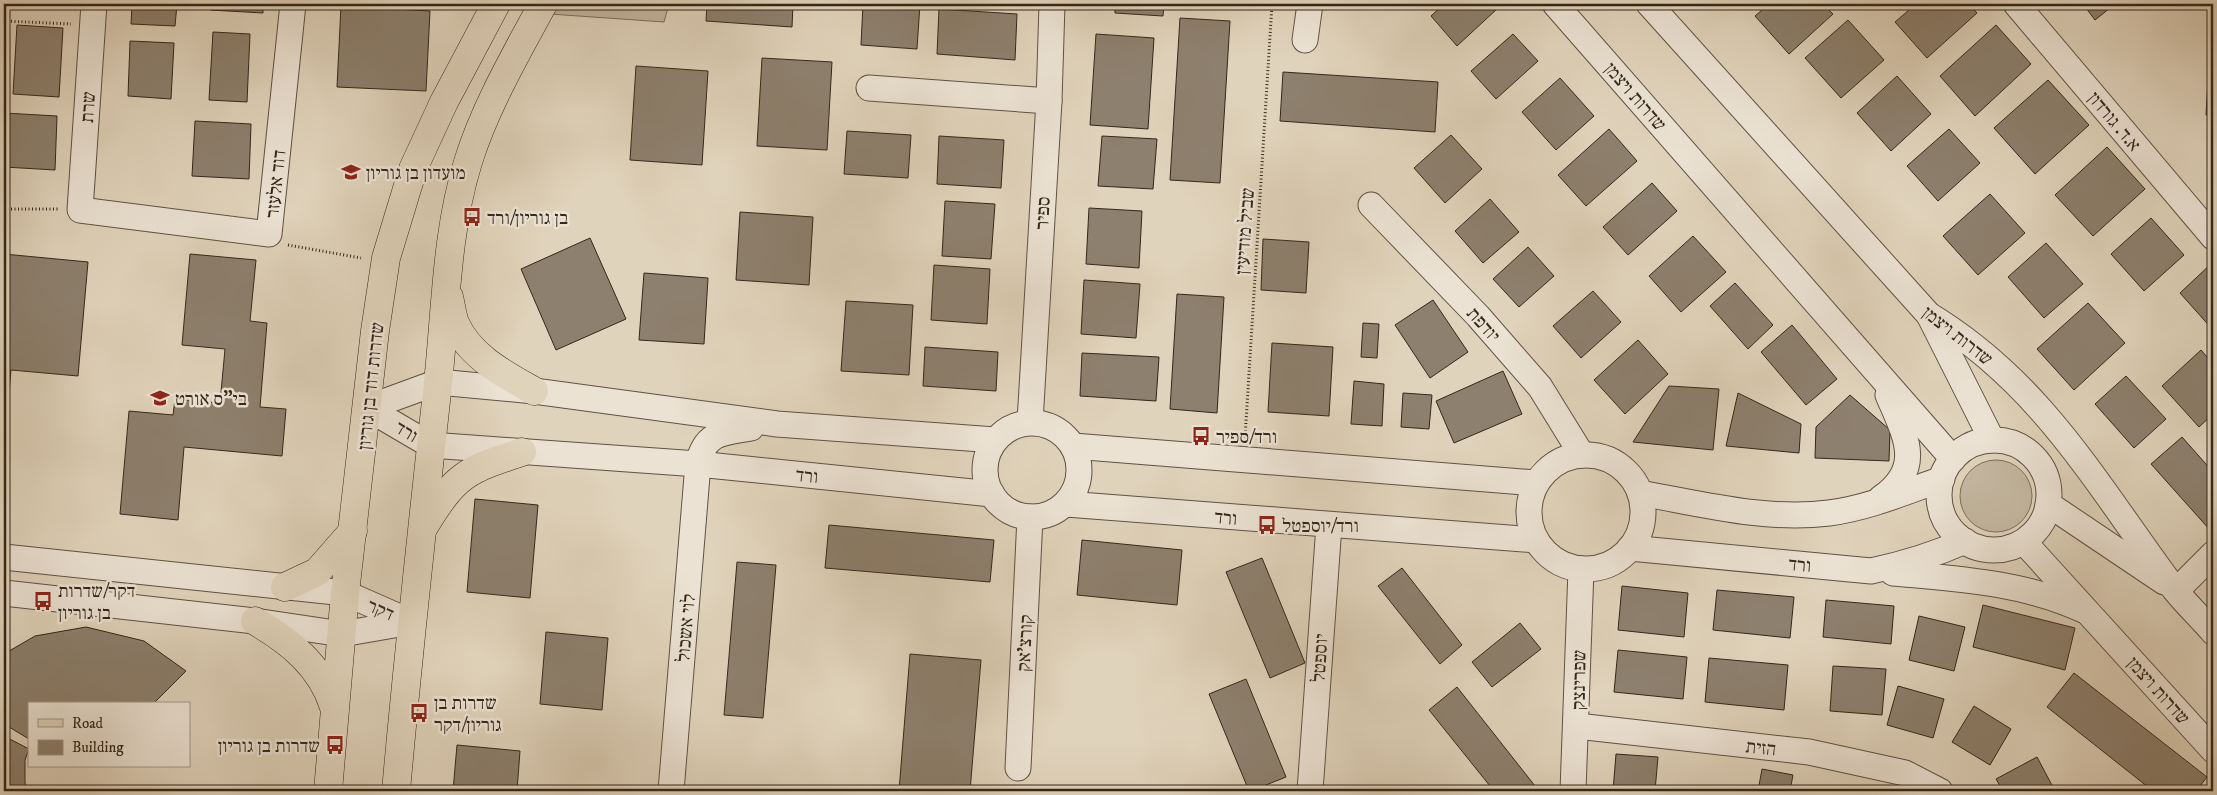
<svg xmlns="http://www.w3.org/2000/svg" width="2217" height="795" font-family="'IM FELL DW Pica','Frank Ruhl Libre',serif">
  <rect width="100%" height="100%" fill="#e0d3bb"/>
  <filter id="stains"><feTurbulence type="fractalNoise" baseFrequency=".004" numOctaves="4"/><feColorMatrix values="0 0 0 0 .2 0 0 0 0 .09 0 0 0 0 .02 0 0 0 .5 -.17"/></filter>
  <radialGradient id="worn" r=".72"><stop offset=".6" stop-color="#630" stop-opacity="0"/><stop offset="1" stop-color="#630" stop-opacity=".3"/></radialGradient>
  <!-- green -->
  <g fill="#c3b6a0" stroke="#7c6e5e">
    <path d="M555,4H669L664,22L550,14Z"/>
    <circle cx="1996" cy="496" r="36"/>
  </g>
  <!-- building -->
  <g fill="#8d806e" stroke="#34271b">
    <path d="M132,4H177L175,26L131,24Z"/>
    <path d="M211,4H263V13L210,10Z"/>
    <path d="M707,4H793L792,27L706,21Z"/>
    <path d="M863,4H920L917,49L861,45Z"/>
    <path d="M1115,4H1164L1163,16L1115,13Z"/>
    <path d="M1444,4H1492L1497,9L1457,46L1431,16Z"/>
    <path d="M1769,4H1823L1833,14L1789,54L1755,16Z"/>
    <path d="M1916,4H1969L1977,13L1927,58L1895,22Z"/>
    <path d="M2083,4H2115L2095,20Z"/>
    <path d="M341,6L430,11L426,91L337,87Z"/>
    <path d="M939,9L1017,14L1015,60L937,54Z"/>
    <path d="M1180,18L1230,21L1220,183L1170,180Z"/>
    <path d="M1848,20L1884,60L1841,98L1805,58Z"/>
    <path d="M17,25L63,28L59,97L13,94Z"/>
    <path d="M1996,25L2031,64L1975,116L1940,76Z"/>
    <path d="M213,32L250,34L247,102L209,100Z"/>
    <path d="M1096,34L1154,38L1148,129L1090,125Z"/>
    <path d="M1513,34L1538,61L1496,99L1471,71Z"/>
    <path d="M130,41L174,43L171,99L128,96Z"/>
    <path d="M2210,46H2213V115H2206Z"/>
    <path d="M762,58L832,62L827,150L757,146Z"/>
    <path d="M636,66L708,71L702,165L630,160Z"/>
    <path d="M1283,72L1438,82L1435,132L1280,121Z"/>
    <path d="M1897,76L1931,114L1891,151L1857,113Z"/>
    <path d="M1560,78L1594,116L1556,150L1522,112Z"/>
    <path d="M2048,80L2089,125L2035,174L1994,128Z"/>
    <path d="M4,113L57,116L55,170L4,167Z"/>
    <path d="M195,121L251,124L249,179L192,176Z"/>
    <path d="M1609,129L1637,161L1586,206L1558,175Z"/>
    <path d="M1949,129L1980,163L1938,201L1907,166Z"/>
    <path d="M847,131L911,135L908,178L844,174Z"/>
    <path d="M1451,135L1482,169L1445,203L1414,168Z"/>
    <path d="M939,136L1004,140L1001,188L937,184Z"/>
    <path d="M1102,136L1157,139L1153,189L1098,186Z"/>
    <path d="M2107,147L2145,189L2093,236L2055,195Z"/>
    <path d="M1652,183L1677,211L1628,255L1603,227Z"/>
    <path d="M1990,194L2025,233L1978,275L1943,236Z"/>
    <path d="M1490,199L1519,232L1483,263L1455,231Z"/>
    <path d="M945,201L995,204L991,259L942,256Z"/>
    <path d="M1089,208L1142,211L1139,268L1086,264Z"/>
    <path d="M740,212L813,217L809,285L736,280Z"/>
    <path d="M2151,218L2184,255L2144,291L2111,254Z"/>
    <path d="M1693,236L1726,272L1681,312L1649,276Z"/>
    <path d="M590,238L626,319L556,350L521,269Z"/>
    <path d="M1263,239L1309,242L1306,293L1261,290Z"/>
    <path d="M2046,243L2083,284L2044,318L2008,277Z"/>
    <path d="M1528,247L1554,276L1519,307L1493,279Z"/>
    <path d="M4,254L88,262L78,376L11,370L4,450Z"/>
    <path d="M190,254L256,260L250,321L267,323L260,407L286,409L282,456L184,447L178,520L120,514L129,411L173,415L175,399L220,403L225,349L182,345Z"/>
    <path d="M2213,262V330L2180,293Z"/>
    <path d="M934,265L990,269L987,324L931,320Z"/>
    <path d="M644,273L708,278L704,344L639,340Z"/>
    <path d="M1084,280L1140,284L1136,338L1081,334Z"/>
    <path d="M1735,283L1773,325L1748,349L1710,306Z"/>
    <path d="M1593,291L1621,322L1581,358L1553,326Z"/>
    <path d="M1177,294L1224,297L1217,413L1170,409Z"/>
    <path d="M1433,300L1468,352L1430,378L1395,325Z"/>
    <path d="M846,301L913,305L909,375L841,371Z"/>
    <path d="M2088,303L2125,343L2074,390L2037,349Z"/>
    <path d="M1363,323L1379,324L1377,358L1361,357Z"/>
    <path d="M1792,325L1837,379L1806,405L1761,352Z"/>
    <path d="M1638,340L1668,374L1625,414L1594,380Z"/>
    <path d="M1272,343L1333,347L1329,416L1268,412Z"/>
    <path d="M925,347L998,352L996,391L923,386Z"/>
    <path d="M2201,350L2213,364V414L2199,427L2162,386Z"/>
    <path d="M1082,353L1159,357L1156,401L1080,396Z"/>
    <path d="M1503,371L1522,414L1454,443L1436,401Z"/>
    <path d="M2126,376L2166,419L2134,448L2095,404Z"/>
    <path d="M1354,381L1384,384L1382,426L1351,424Z"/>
    <path d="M1669,386L1719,389L1713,450L1633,442Z"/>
    <path d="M1403,393L1432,395L1429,429L1401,427Z"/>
    <path d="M1738,393L1801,424L1799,453L1726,446Z"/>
    <path d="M1850,395L1890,430L1889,461L1815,458L1816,427Z"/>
    <path d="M2182,437L2213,472V527L2210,530L2151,464Z"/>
    <path d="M475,499L538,505L530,598L467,592Z"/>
    <path d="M829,525L994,540L990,582L825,568Z"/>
    <path d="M1082,540L1182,550L1177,605L1077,595Z"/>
    <path d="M1262,558L1305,663L1270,678L1226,572Z"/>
    <path d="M737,562L776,565L763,718L724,715Z"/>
    <path d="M1402,568L1462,645L1440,664L1378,586Z"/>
    <path d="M1622,586L1688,593L1684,637L1618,630Z"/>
    <path d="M1717,590L1794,597L1790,638L1713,630Z"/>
    <path d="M1826,600L1894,606L1891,644L1823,637Z"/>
    <path d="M1983,605L2075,628L2065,670L1973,647Z"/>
    <path d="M1919,616L1965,627L1954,671L1909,660Z"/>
    <path d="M1520,623L1541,649L1492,687L1472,662Z"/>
    <path d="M86,627L144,641L186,671L153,704H29V739L4,724V654L35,636Z"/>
    <path d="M546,632L608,638L602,710L540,704Z"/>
    <path d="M1618,650L1687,657L1683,699L1614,692Z"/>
    <path d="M910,654L981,660L970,791H899Z"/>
    <path d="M1709,658L1788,665L1784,710L1705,702Z"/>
    <path d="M1833,666L1886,669L1882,715L1830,711Z"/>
    <path d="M2074,673L2207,777L2196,791H2153L2047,707Z"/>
    <path d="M1246,679L1286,777L1251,791H1249L1209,694Z"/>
    <path d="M1898,686L1944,699L1933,738L1887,725Z"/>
    <path d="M1457,687L1539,791H1494L1429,710Z"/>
    <path d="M1974,706L2011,729L1990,765L1952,742Z"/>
    <path d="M4,736L29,749L25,760V783L29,791H4Z"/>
    <path d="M457,745L520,751L517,791H453Z"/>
    <path d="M1616,754L1658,757L1655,791H1613Z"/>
    <path d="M2037,757L2055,791H2003L1996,779Z"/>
    <path d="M1762,769L1793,775L1790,791H1758Z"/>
    <path d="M1176,786L1177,791H1144Z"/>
  </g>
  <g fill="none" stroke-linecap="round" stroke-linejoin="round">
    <!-- minor casing -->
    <g stroke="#5f5243" stroke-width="27">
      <g id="minor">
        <path d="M94,4L80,210L269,234L293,4"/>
        <path d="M1555,4L1953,459"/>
        <path d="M1649,4L1929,315C2043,384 2098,487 2175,590C2187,605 2201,618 2213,632"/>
        <path d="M2016,4L2213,237"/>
        <path d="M1305,40L1310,4"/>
        <path d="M869,88L1049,101"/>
        <path d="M1371,205L1478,316L1540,387L1582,455"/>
        <path d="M1929,315L1992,440"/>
        <path d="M367,408L430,445L698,464L992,494"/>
        <path d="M367,408L438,382L534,391L777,424L995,440"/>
        <path d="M1030,422L1049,101L1052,4"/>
        <circle cx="1032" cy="470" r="47"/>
        <circle cx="1994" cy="495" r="55"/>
        <path d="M1073,446L1536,483"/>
        <circle cx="1586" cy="512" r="57"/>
        <path d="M1640,493C1702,504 1766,521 1829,513C1868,508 1905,492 1942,479"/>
        <path d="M1881,498C1925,468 1905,435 1888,395"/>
        <path d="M1066,504L1536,540"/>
        <path d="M2048,504L2164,582"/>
        <path d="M2024,542L2213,750"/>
        <path d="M1630,548L1871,571C1904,564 1934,555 1965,541"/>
        <path d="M4,557L345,593L411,622"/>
        <path d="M1893,573C1957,579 2023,582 2083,610"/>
        <path d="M2176,591L2213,554"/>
        <path d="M4,593L255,621L342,634L411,622"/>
        <path d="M1577,726L1809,752L1905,773L1940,791"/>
        <path d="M1018,768L1030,517"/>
        <path d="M671,791L698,464C705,432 722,433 751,428"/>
        <path d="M1310,791L1329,525"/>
        <path d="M1573,791L1581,569"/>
      </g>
    </g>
    <!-- major casing -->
    <g stroke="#34271b" stroke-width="29">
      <g id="major">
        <path d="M449,297C451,305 452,315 455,323C470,357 504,374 534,391"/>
        <path d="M425,525C456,474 467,470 522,452"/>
        <path d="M285,587L317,572L353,531"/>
        <path d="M255,621C291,642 321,666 334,707"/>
        <path d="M328,791L345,593L375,331L386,258L413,169L444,102L496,4"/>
        <path d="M396,791C408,655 423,519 438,383C446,308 446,233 468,162C485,107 516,54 543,4"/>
      </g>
    </g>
    <!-- path -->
    <g stroke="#34271b" stroke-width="3" stroke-dasharray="1 2.5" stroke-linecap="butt">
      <path d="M4,21L71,24"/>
      <path d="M4,209H58"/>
      <path d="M288,245L361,258"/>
      <path d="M1245,438L1272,4"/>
    </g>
    <!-- minor -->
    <use href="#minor" stroke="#ebe2d3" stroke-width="25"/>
    <!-- major -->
    <use href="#major" stroke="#e0d3bb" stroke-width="28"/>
  </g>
  <!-- icons -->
  <defs>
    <g id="school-bare" transform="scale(1.5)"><path d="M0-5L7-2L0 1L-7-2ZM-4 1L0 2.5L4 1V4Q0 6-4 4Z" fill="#8f2418" stroke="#ebe2d3" stroke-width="2.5" paint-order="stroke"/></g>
    <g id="bus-bare" transform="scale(1.5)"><path d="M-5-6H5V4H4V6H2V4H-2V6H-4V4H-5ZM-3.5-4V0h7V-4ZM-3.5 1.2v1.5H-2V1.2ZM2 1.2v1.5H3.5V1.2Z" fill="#8f2418" stroke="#ebe2d3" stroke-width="2.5" paint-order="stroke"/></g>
  </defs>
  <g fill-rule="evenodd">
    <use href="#school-bare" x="351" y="172"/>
    <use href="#bus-bare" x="472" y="217"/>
    <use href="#school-bare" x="160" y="398"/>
    <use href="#bus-bare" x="1201" y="436"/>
    <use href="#bus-bare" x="1267" y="525"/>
    <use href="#bus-bare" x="43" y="601"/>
    <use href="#bus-bare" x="419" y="713"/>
    <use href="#bus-bare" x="335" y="745"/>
  </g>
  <g text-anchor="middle" stroke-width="5" stroke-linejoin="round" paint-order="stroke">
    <!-- street labels -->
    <g font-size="19" fill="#34271b" stroke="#ebe2d3">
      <text transform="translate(1636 96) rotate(49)" y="7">שדרות ויצמן</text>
      <text transform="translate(87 107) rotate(-86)" y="7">שרת</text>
      <text transform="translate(2115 121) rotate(50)" y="7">א.ד. גורדון</text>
      <text transform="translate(275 184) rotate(-84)" y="7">דוד אלעזר</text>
      <text transform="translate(1042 213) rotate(-87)" y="7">ספיר</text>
      <text transform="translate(1244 231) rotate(-86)" y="7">שביל מודיעין</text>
      <text transform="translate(1484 324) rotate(48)" y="7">יודפת</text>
      <text transform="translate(1958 335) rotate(38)" y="7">שדרות ויצמן</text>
      <text transform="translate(370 386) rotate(-84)" y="7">שדרות דוד בן גוריון</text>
      <text transform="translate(407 431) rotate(31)" y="7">ורד</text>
      <text transform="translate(807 475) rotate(6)" y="7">ורד</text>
      <text transform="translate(1226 517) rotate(5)" y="7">ורד</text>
      <text transform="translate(1800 564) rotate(5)" y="7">ורד</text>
      <text transform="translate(381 609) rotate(23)" y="7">דקר</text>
      <text transform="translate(685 628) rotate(-85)" y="7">לוי אשכול</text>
      <text transform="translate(1024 643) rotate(-87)" y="7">קורצ'אק</text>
      <text transform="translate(1319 658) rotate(-86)" y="7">יוספטל</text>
      <text transform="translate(1578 680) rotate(-89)" y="7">שפרינצק</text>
      <text transform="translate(2159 690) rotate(48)" y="7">שדרות ויצמן</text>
      <text transform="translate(1761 747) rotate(6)" y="7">הזית</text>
    </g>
    <!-- poi labels -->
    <g font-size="19" fill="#34271b" stroke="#ebe2d3" text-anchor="start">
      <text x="366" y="179">מועדון בן גוריון</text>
      <text x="487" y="224">בן גוריון/ורד</text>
      <text x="175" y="405">בי"ס אורט</text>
      <text x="1216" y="443">ורד/ספיר</text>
      <text x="1282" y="532">ורד/יוספטל</text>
      <text x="58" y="597">דקר/שדרות<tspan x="58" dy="22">בן גוריון</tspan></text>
      <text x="434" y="709">שדרות בן<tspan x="434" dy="22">גוריון/דקר</tspan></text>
      <text x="320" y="752" text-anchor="end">שדרות בן גוריון</text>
    </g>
  </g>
  <!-- margin -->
  <rect width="2217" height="795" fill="none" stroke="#e0d3bb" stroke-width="20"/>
  <rect x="5" y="5" width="2207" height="785" fill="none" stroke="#34271b" stroke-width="2.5"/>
  <rect x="10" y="10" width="2197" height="775" fill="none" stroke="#34271b"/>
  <!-- legend -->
  <rect x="28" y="702" width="162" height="65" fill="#ebe2d3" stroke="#a29789"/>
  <rect x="38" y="719" width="25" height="8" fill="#e0d3bb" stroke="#a29789"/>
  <text x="72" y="728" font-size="15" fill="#34271b">Road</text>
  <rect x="38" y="740" width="25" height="15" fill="#8d806e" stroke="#a29789"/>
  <text x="72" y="752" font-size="15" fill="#34271b">Building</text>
  <rect width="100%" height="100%" filter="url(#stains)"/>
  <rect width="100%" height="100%" fill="url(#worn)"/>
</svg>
